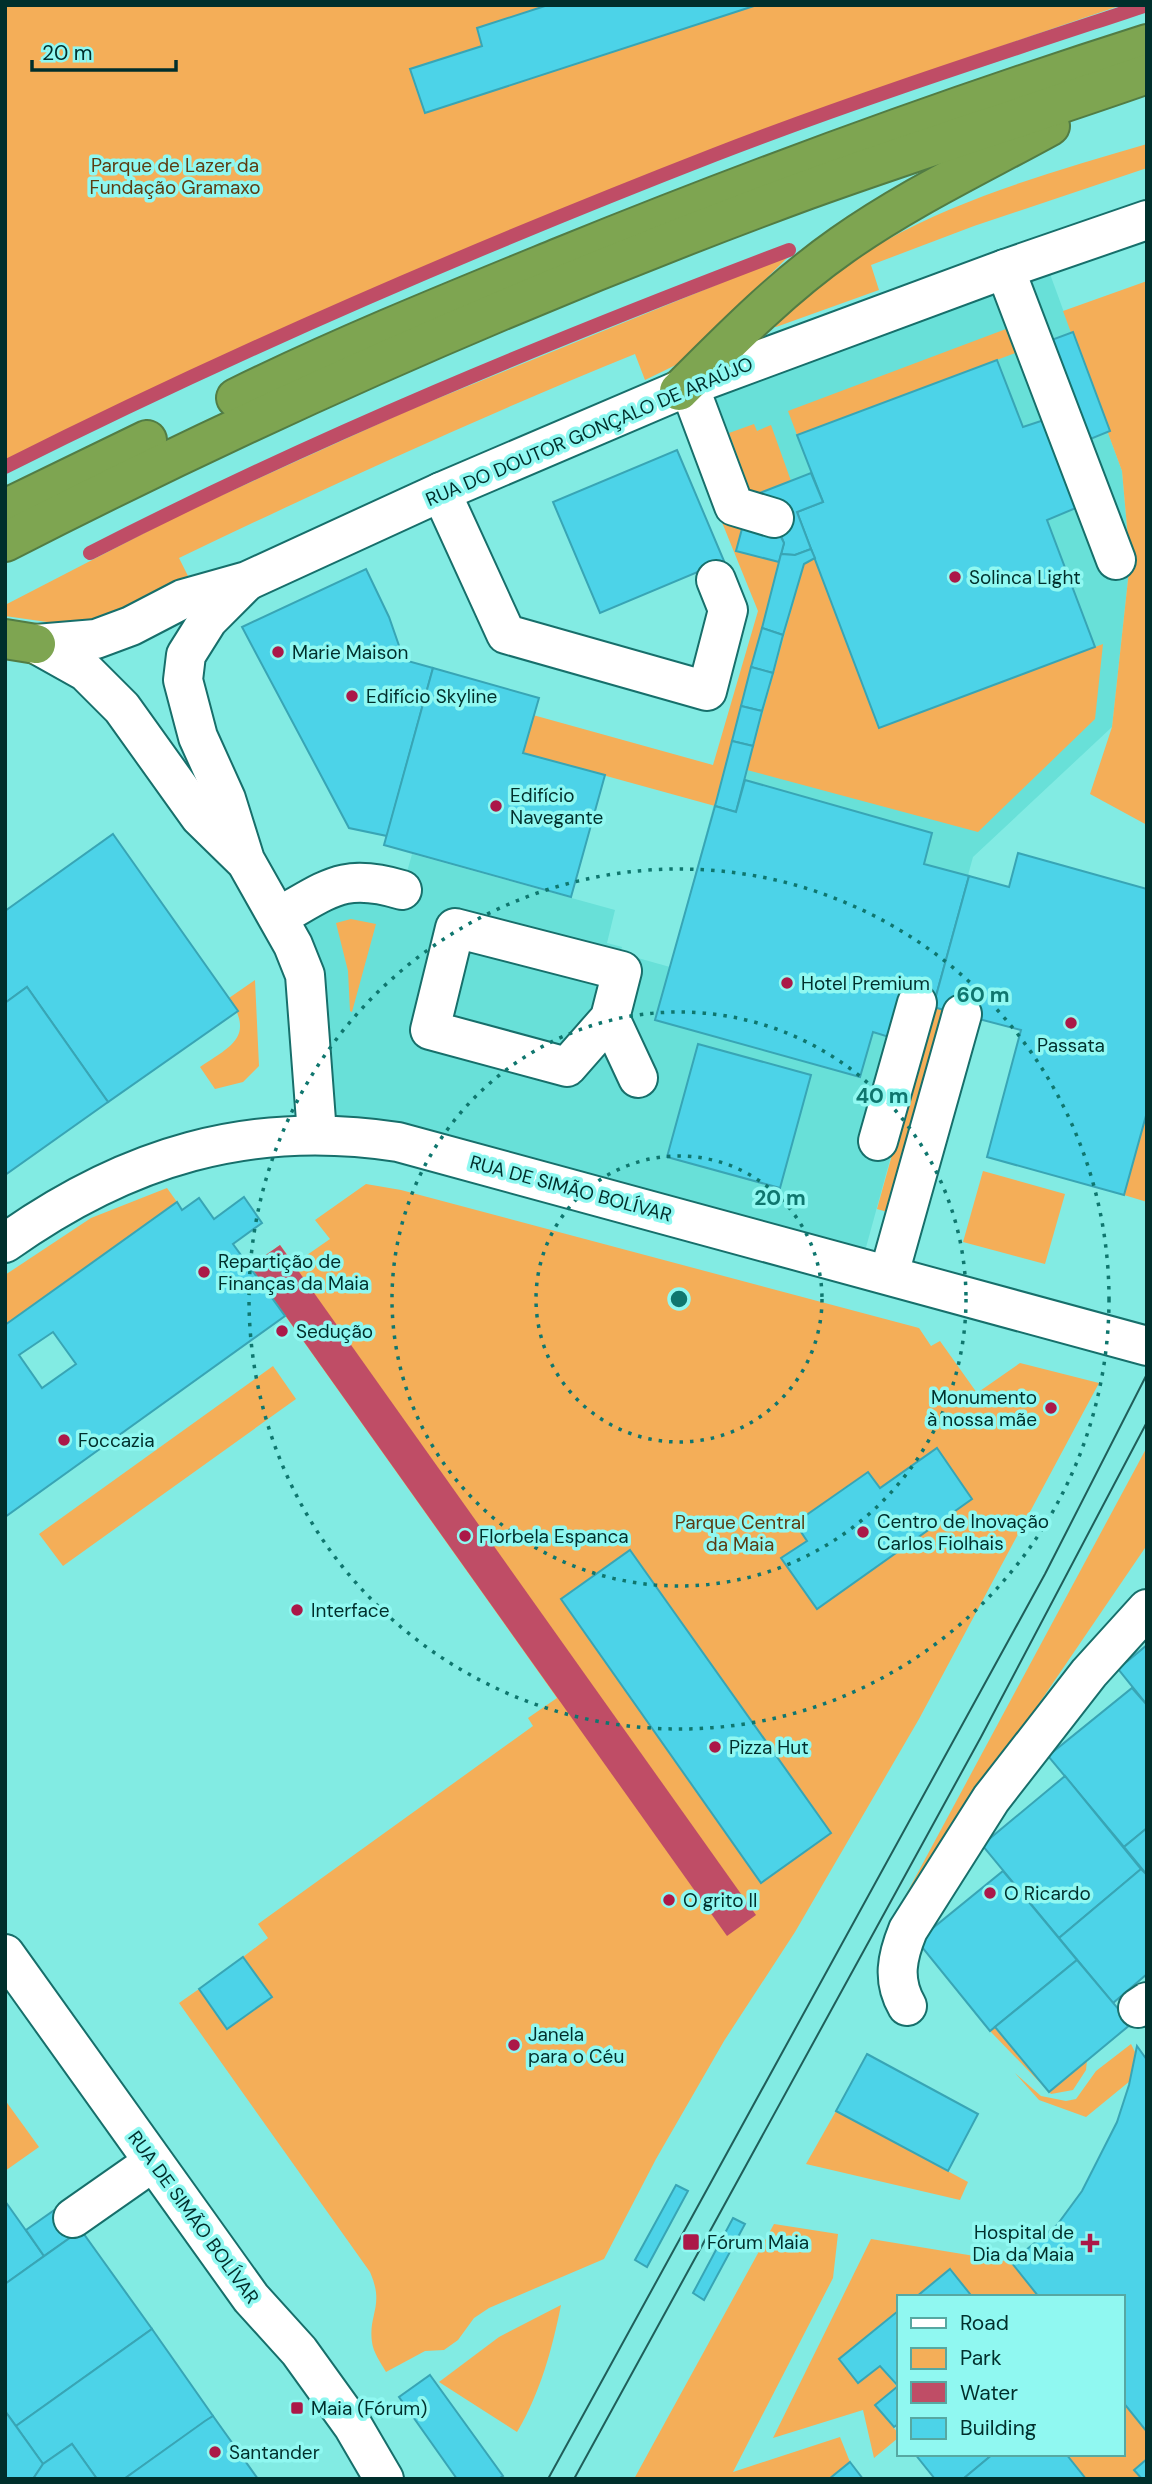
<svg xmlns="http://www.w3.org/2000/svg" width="1152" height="2484" font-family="'DM Sans',sans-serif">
  <rect width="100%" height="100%" fill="#82ebe3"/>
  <!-- built -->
  <path fill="#68e0d8" d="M1046,263L1122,471L1130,561L1112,727L973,857L862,1262L324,1130L292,887L333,866L357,861L407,872L412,854L615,910L607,943L622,947L620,953L670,967L779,563L736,551L673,398Z"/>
  <!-- green -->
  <g fill="#f4ae58">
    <path d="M5,5H1122C740,134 364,280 5,463Z"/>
    <path d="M1147,144V168L974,226L871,265L879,290L776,327L772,326L771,322C808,293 844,263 885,241C965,196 1059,170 1147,144Z"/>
    <path d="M790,255L682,362L645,380L635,354C480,417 329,486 179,558L191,582L100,620L61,624L5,616V605L187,511L407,411Z"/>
    <path d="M1147,281V825L1090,794L1112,727L1130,561L1122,471L1063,311Z"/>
    <path d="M1014,326L1023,350L797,435L788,411Z"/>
    <path d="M754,424L757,431L771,425L791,481L752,496L729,433Z"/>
    <path d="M717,510L743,525L736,551L779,562L715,806L523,753L533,715L713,765L758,611Z"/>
    <path d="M815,558L879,728L1103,644L1095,719L978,832L747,770L804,564Z"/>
    <path d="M351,919L376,924L352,1012L350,1011L348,971L336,923Z"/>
    <path d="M255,980L259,1066L243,1082L215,1089L200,1067C231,1046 255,1037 229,998Z"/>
    <path d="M933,1007L951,1012L894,1214L877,1209Z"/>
    <path d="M1147,1112V1202L1124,1195Z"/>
    <path d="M983,1171L1065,1194L1045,1264L963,1242Z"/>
    <path d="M366,1184L401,1190L919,1328L931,1346L940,1341L977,1393L1020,1363L1099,1383L919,1719L795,1932L724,2041L656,2159L604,2259L489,2308L474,2318L458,2340L444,2350L425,2351L386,2372C381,2363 373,2352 372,2342C368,2314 385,2306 370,2272L179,2003L199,1989L227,2029L272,1998L243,1957L268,1938L258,1924L533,1726L528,1718L557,1698L250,1266L280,1245L294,1264L330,1239L315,1220Z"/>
    <path d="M167,1188L177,1202L5,1325V1275L91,1218Z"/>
    <path d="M273,1366L296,1399L63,1566L39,1534Z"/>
    <path d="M1147,1447V1545L895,1915Z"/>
    <path d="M995,2027L1049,2091L1087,2060L1086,2070L1073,2090L1051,2094L990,2031Z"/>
    <path d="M1131,2044L1135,2052L1130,2081L1086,2117L1039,2100L1015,2073L1041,2096L1066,2101L1076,2099L1096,2071Z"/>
    <path d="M5,2100L39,2147L5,2171Z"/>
    <path d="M836,2111L968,2182L960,2200L806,2164Z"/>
    <path d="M774,2224L838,2234L833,2278L733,2472L840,2437L850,2462L829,2479H634Z"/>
    <path d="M871,2239L1011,2262L1039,2297H966L969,2293L950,2269L916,2297H898V2311L839,2359L858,2383L880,2366L897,2387L875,2405L898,2433V2438L874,2458L863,2410L773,2438Z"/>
    <path d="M561,2305C552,2350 540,2393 517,2432L439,2382L499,2337Z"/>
    <path d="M1122,2401L1147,2432V2459L1135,2470L1142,2479H1086L1066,2454H1122Z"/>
  </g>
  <!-- water -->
  <path fill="#bf4d66" d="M280,1245L756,1915L727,1936L250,1266Z"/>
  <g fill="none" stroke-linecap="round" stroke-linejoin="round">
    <!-- stream -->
    <g stroke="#bf4d66" stroke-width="14">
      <path d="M5,467C236,351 473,249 714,155C856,100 1002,53 1147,5"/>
      <path d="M90,553C316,437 552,340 789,250"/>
    </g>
  </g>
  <!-- building -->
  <g fill="#4cd3e8" stroke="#38a5b5" stroke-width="2" fill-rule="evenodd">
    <path d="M548,5H757L425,113L410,69L482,46L477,28Z"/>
    <path d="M1073,332L1110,431L1083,442L1046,342Z"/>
    <path d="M997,360L1023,427L1050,418L1083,505L1047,520L1095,647L879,728L797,512L823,502L797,435Z"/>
    <path d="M677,450L724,561L600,613L553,502Z"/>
    <path d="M811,473L823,502L797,512L811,549L795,555L781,554L784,543L768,503L752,496Z"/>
    <path d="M743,525L780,535L784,543L779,562L736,551Z"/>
    <path d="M811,549L815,558L804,564L783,635L762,628L781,554L795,555Z"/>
    <path d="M366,569L389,617L404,660L433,668L387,836L349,828L242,627Z"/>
    <path d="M762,628L783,635L773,673L751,667Z"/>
    <path d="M751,667L773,673L762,711L741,706Z"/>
    <path d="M433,668L539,698L523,753L605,775L571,897L384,845Z"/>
    <path d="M741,706L762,711L753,746L732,741Z"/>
    <path d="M732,741L753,746L736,812L715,806Z"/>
    <path d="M745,780L932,833L924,864L969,876L933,1007L889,1037L873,1032L860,1077L655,1020L715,806L736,812Z"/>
    <path d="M113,834L238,1011L108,1102L27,987L5,1003V911Z"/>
    <path d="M1018,853L1147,889V1112L1124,1195L987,1157L1021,1030L933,1007L969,876L1009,887Z"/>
    <path d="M27,987L108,1102L5,1175V1003Z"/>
    <path d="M698,1044L811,1075L780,1188L667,1157Z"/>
    <path d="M244,1197L262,1223L233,1244L285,1316L5,1517V1325L177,1202L182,1210L199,1198L214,1219ZM53,1332L76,1364L42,1388L19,1355Z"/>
    <path d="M937,1448L972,1499L817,1609L781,1558L807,1541L795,1523L868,1472L880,1488Z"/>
    <path d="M630,1550L831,1833L761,1883L561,1599Z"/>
    <path d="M1147,1645V1705L1118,1669Z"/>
    <path d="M1132,1688L1147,1705V1828L1124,1847L1048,1756Z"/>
    <path d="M1065,1776L1141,1869L1059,1938L982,1845Z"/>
    <path d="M1147,1828V1875L1124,1847Z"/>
    <path d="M1141,1869L1147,1875V1974L1113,2003L1059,1938Z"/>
    <path d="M1003,1871L1077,1960L990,2031L917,1941Z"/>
    <path d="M243,1957L272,1997L227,2029L199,1989Z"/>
    <path d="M1077,1960L1131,2024L1049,2092L995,2027Z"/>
    <path d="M1137,2046L1147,2060V2432L1122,2401V2297H1039L1011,2262L1057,2225L1082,2191L1117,2122L1129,2085Z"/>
    <path d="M867,2054L978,2114L948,2171L836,2111Z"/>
    <path d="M676,2185L688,2191L647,2267L635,2260Z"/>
    <path d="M5,2201L44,2256L5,2284Z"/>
    <path d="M63,2204L81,2230L44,2256L26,2230Z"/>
    <path d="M733,2218L745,2224L704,2300L693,2293Z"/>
    <path d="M81,2230L152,2329L16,2426L5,2411V2284Z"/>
    <path d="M950,2269L970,2294L966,2297H916Z"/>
    <path d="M898,2311V2386L880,2366L858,2383L839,2359Z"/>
    <path d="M152,2329L213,2416L124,2479H97L72,2444L43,2464L16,2426Z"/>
    <path d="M430,2375L503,2476L498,2479H457L399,2397Z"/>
    <path d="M898,2386V2424L894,2427L875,2405Z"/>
    <path d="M5,2411L43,2464L33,2479H5Z"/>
    <path d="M213,2416L258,2479H124L205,2421Z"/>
    <path d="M72,2444L97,2479H33L43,2464Z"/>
    <path d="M915,2454H993L963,2479H935Z"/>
    <path d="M993,2454H1066L1086,2479H963Z"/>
    <path d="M1147,2459V2479H1142L1134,2470Z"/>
    <path d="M850,2462L863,2479H829Z"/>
  </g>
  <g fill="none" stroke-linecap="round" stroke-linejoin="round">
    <!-- minor casing -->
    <g stroke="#176f6b" stroke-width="42">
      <g id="minor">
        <path d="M1005,269L1116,560"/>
        <path d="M689,386L734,506L774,518"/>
        <path d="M441,492L506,634L707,691L728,610L716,580"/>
        <path d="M246,582L208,620L186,655L183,680L198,737L226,799L245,860L293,945L305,975L317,1134"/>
        <path d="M36,644L96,639L131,626L183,599L247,581L441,492L689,386L1005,269L1147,220"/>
        <path d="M36,644L86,672L122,708L200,817L243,859"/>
        <path d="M278,917C329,889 343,872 402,890"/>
        <path d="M610,1018L567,1067L430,1030L455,928L622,971L610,1018L638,1078"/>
        <path d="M878,1141L917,1003"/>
        <path d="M5,1243C126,1157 249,1119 398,1142L1147,1346"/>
        <path d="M889,1274L962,1014"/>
        <path d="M5,1954L251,2298L299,2351L353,2426L384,2479"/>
        <path d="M907,2006C892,1980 897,1957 908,1930L991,1799L1089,1673L1147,1609"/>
        <path d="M1138,2008L1147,2002"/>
        <path d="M73,2218L153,2162"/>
      </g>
    </g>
    <!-- highway casing -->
    <g stroke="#527c44" stroke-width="42">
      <g id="highway">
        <path d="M679,391C730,340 782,287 842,245C907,199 981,164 1050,126"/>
        <path d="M236,398C342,346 451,302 561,257C753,179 949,107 1147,44"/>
        <path d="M5,509L147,440"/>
        <path d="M5,542C265,409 532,291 806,190C919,149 1033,114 1147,74"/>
        <path d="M5,639L36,644"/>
      </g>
    </g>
    <!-- minor -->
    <use href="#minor" stroke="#fff" stroke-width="38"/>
    <!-- highway -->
    <use href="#highway" stroke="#7ea551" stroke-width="38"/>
    <!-- tram -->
    <g stroke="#205e5a" stroke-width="2">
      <path d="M548,2479L1045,1574L1147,1374"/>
      <path d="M574,2479L981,1737L1147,1422"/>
    </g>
  </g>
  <!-- distance rings -->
  <g fill="none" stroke="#0f766e" stroke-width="3.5" stroke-dasharray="3.5 7">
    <circle cx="679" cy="1299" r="143"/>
    <circle cx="679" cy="1299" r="287"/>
    <circle cx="679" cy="1299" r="430"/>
  </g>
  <!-- markers -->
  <g fill="#ab1848" stroke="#90f8f1" stroke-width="2.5">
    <circle cx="955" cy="577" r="7"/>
    <circle cx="278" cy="652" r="7"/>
    <circle cx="352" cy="696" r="7"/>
    <circle cx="496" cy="806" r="7"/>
    <circle cx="787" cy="983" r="7"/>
    <circle cx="1071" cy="1023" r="7"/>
    <circle cx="204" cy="1272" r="7"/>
    <circle cx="282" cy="1331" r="7"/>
    <circle cx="1051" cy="1408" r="7"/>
    <circle cx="64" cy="1440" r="7"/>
    <circle cx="863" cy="1532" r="7"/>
    <circle cx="465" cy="1536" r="7"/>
    <circle cx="297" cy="1610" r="7"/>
    <circle cx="715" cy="1747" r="7"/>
    <circle cx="990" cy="1893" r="7"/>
    <circle cx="669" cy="1900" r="7"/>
    <circle cx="514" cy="2045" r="7"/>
    <rect x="682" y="2233" width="18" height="18" rx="3.5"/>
    <path d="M1086.5 2232.5h7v7h7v7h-7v7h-7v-7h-7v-7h7z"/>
    <rect x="290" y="2401" width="14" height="14" rx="3.5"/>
    <circle cx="215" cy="2452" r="7"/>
  </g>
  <g text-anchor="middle" stroke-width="7" stroke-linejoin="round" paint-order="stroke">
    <!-- park labels -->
    <g font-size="19" fill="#5c3c12" stroke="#90f8f1">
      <text x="175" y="172">Parque de Lazer da<tspan x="175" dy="22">Fundação Gramaxo</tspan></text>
      <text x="740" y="1529">Parque Central<tspan x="740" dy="22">da Maia</tspan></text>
    </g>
    <!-- street labels -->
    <g font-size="19" fill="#002f2c" stroke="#90f8f1">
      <text transform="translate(589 431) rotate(-23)" y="7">RUA DO DOUTOR GONÇALO DE ARAÚJO</text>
      <text transform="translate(571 1188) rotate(15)" y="7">RUA DE SIMÃO BOLÍVAR</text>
      <text transform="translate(194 2217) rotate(54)" y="7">RUA DE SIMÃO BOLÍVAR</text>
    </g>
    <!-- poi labels -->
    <g font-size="19" fill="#002f2c" stroke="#90f8f1" text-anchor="start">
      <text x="969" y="584">Solinca Light</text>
      <text x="292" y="659">Marie Maison</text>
      <text x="366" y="703">Edifício Skyline</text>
      <text x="510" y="802">Edifício<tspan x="510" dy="22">Navegante</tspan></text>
      <text x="801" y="990">Hotel Premium</text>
      <text x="1071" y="1052" text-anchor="middle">Passata</text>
      <text x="218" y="1268">Repartição de<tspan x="218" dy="22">Finanças da Maia</tspan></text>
      <text x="296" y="1338">Sedução</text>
      <text x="1037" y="1404" text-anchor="end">Monumento<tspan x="1037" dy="22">à nossa mãe</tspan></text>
      <text x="78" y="1447">Foccazia</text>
      <text x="877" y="1528">Centro de Inovação<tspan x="877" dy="22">Carlos Fiolhais</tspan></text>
      <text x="479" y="1543">Florbela Espanca</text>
      <text x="311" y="1617">Interface</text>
      <text x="729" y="1754">Pizza Hut</text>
      <text x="1004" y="1900">O Ricardo</text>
      <text x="683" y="1907">O grito II</text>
      <text x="528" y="2041">Janela<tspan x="528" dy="22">para o Céu</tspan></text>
      <text x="1074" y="2239" text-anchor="end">Hospital de<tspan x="1074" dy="22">Dia da Maia</tspan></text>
      <text x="707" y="2249">Fórum Maia</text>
      <text x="311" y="2415">Maia (Fórum)</text>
      <text x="229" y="2459">Santander</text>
    </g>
  </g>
  <circle cx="679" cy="1299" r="10" fill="#0f766e" stroke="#90f8f1" stroke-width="3.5"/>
  <g font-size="21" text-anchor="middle" font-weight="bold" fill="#0f766e" stroke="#90f8f1" stroke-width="7" stroke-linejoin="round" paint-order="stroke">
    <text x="983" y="1002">60 m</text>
    <text x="882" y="1103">40 m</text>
    <text x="780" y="1205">20 m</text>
  </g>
  <!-- border -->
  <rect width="1152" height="2484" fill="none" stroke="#002f2c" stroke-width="14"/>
  <!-- legend -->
  <rect x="897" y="2295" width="228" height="161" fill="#90f8f1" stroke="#56a8a2" stroke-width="2"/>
  <rect x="911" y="2318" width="35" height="10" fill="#ffffff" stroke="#56a8a2" stroke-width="2"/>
  <text x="960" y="2330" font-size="21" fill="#002f2c">Road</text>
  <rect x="911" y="2348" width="35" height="21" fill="#f4ae58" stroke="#56a8a2" stroke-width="2"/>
  <text x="960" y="2365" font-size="21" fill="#002f2c">Park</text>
  <rect x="911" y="2382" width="35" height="21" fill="#bf4d66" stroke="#56a8a2" stroke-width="2"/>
  <text x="960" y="2400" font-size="21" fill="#002f2c">Water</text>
  <rect x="911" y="2418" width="35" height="21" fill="#4cd3e8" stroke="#56a8a2" stroke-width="2"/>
  <text x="960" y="2435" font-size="21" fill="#002f2c">Building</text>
  <!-- scale -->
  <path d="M32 60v10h144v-10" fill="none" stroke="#002f2c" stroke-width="3.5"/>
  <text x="42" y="60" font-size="21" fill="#002f2c" stroke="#90f8f1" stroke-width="5" paint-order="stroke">20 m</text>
</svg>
